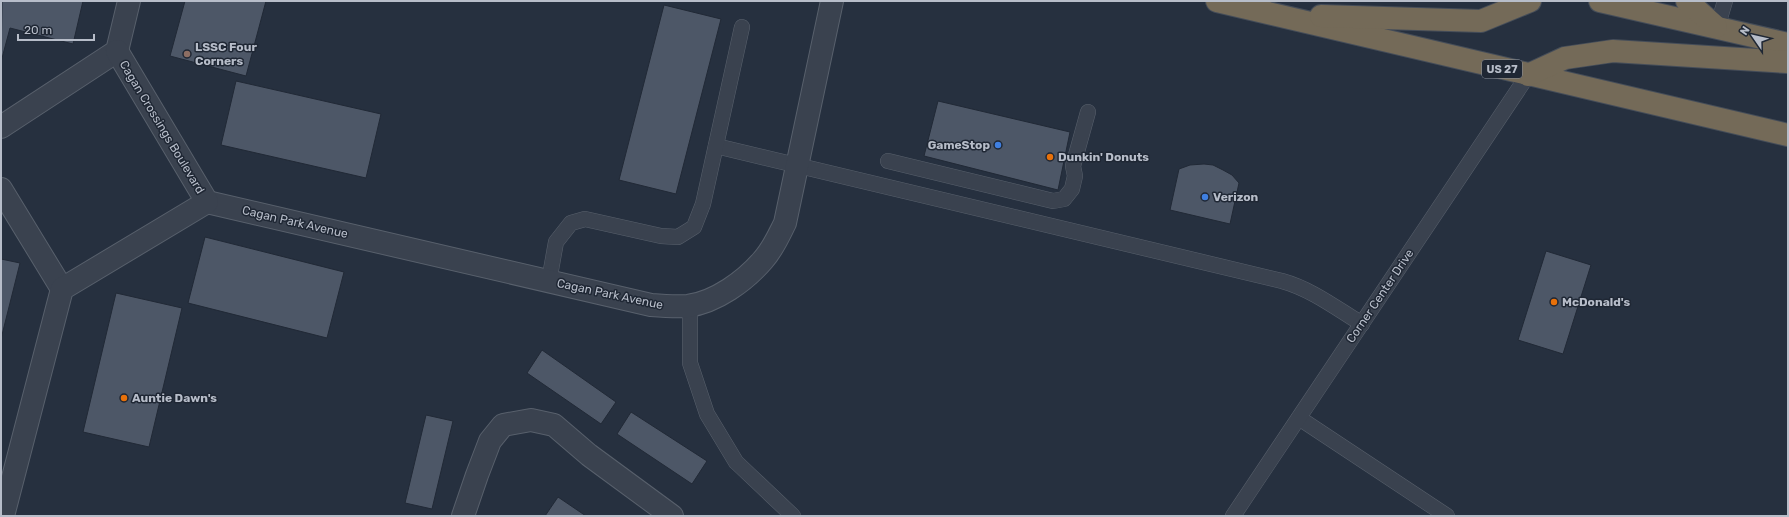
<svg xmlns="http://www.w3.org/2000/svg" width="1789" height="517" font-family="Rubik,sans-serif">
  <rect width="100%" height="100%" fill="#26303f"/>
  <!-- building -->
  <g fill="#4d5767" stroke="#212936">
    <path d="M2,1H83L73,44L10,28L1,62Z"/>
    <path d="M185,1H266L246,76L170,56Z"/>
    <path d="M664,5L721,19L676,194L619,180Z"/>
    <path d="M236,81L381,114L366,178L221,145Z"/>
    <path d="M938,101L1070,132L1058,190L924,156Z"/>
    <path d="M1204,164L1213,165L1223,170L1232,175L1239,183L1230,224L1170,210L1179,169L1190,165Z"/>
    <path d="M205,237L344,272L327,338L188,303Z"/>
    <path d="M1546,251L1591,265L1563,354L1518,340Z"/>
    <path d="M1,259L20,263L1,339Z"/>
    <path d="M116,293L182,308L149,447L83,432Z"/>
    <path d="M542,350L616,402L601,424L527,373Z"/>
    <path d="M631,412L707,461L692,484L617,434Z"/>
    <path d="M426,415L453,421L432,509L405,503Z"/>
    <path d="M558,497L586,516H545Z"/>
  </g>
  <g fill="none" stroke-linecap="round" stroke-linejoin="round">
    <!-- lane casing -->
    <g stroke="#58606c" stroke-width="16">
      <g id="lane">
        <path d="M1717,28L1725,1"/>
        <path d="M716,146L1282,281C1311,289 1336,308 1362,324"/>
        <path d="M888,161L1053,201L1064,199L1072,189L1075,176L1073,166L1088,112"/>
        <path d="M549,281L556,242L571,223L585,219L661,236L678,237L694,227L703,204L742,27"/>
        <path d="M690,306V363L707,414L736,462L793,516"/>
        <path d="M1299,418L1447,516"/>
        <path d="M1233,516L1528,75"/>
      </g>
    </g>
    <!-- street casing -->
    <g stroke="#58606c" stroke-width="24">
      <g id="street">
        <path d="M1,127L117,51L129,1"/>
        <path d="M1,189L62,289"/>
        <path d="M207,202L651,305C663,306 676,307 688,306C716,302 745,281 763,260C773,249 779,235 785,223L832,1"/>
        <path d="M3,516L62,289L207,202L117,51"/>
        <path d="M463,516L477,475L490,441L503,425L531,420L554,425L589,455L672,516"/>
      </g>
    </g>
    <!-- highway casing -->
    <g stroke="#454d59" stroke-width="24">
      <g id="highway">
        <path d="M1217,1L1788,135"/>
        <path d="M1600,1L1788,44"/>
        <path d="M1687,1L1716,27"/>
        <path d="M1321,16L1481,21L1530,1"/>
        <path d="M1528,75L1565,58L1613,51L1788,62"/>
      </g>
    </g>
    <!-- lane -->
    <use href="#lane" stroke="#3a424f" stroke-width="15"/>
    <!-- street -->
    <use href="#street" stroke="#3a424f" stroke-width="22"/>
    <!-- highway -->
    <use href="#highway" stroke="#746a58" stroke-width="22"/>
  </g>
  <!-- markers -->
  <circle fill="#8d6e63" stroke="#1f2734" stroke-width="1.5" cx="187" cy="54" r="4"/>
  <g fill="#3f7fe0" stroke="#1f2734" stroke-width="1.5">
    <circle cx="998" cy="145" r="4"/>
    <circle cx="1205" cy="197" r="4"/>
  </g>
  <g fill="#e8710a" stroke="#1f2734" stroke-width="1.5">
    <circle cx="1050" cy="157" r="4"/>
    <circle cx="1554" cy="302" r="4"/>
    <circle cx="124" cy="398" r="4"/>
  </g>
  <g text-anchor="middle" stroke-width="3" stroke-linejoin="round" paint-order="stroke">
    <!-- shield labels -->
    <rect fill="#1f2734" stroke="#89909c" stroke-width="1" x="1482" y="60" width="40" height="18" rx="3"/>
    <g font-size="11" font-weight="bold" fill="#b7bdc9">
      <text x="1502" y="73">US 27</text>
    </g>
    <!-- poi labels -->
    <g font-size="12" font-weight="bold" fill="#b7bdc9" stroke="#1f2734" text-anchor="start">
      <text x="195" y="51">LSSC Four<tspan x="195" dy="14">Corners</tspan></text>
      <text x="990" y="149" text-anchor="end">GameStop</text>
      <text x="1058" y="161">Dunkin' Donuts</text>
      <text x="1213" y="201">Verizon</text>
      <text x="1562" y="306">McDonald's</text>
      <text x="132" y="402">Auntie Dawn's</text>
    </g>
    <!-- street labels -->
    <g font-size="12" fill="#b7bdc9" stroke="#1f2734">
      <text transform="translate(162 127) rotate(59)" y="4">Cagan Crossings Boulevard</text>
      <text transform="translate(295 222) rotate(13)" y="4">Cagan Park Avenue</text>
      <text transform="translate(610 294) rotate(12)" y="4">Cagan Park Avenue</text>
      <text transform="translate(1380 296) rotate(-56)" y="4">Corner Center Drive</text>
    </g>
  </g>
  <!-- border -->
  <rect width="1789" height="517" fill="none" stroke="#b7bdc9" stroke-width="4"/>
  <!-- north arrow -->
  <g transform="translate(1753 36) rotate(304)" stroke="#1f2734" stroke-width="3" paint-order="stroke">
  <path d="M0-3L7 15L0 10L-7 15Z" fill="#b7bdc9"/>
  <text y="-6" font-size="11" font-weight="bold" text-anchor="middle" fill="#b7bdc9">N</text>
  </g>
  <!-- scale -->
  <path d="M18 34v6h76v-6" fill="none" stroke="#b7bdc9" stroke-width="2"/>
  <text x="24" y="34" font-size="12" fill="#b7bdc9" stroke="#1f2734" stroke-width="3" paint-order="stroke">20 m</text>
</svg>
